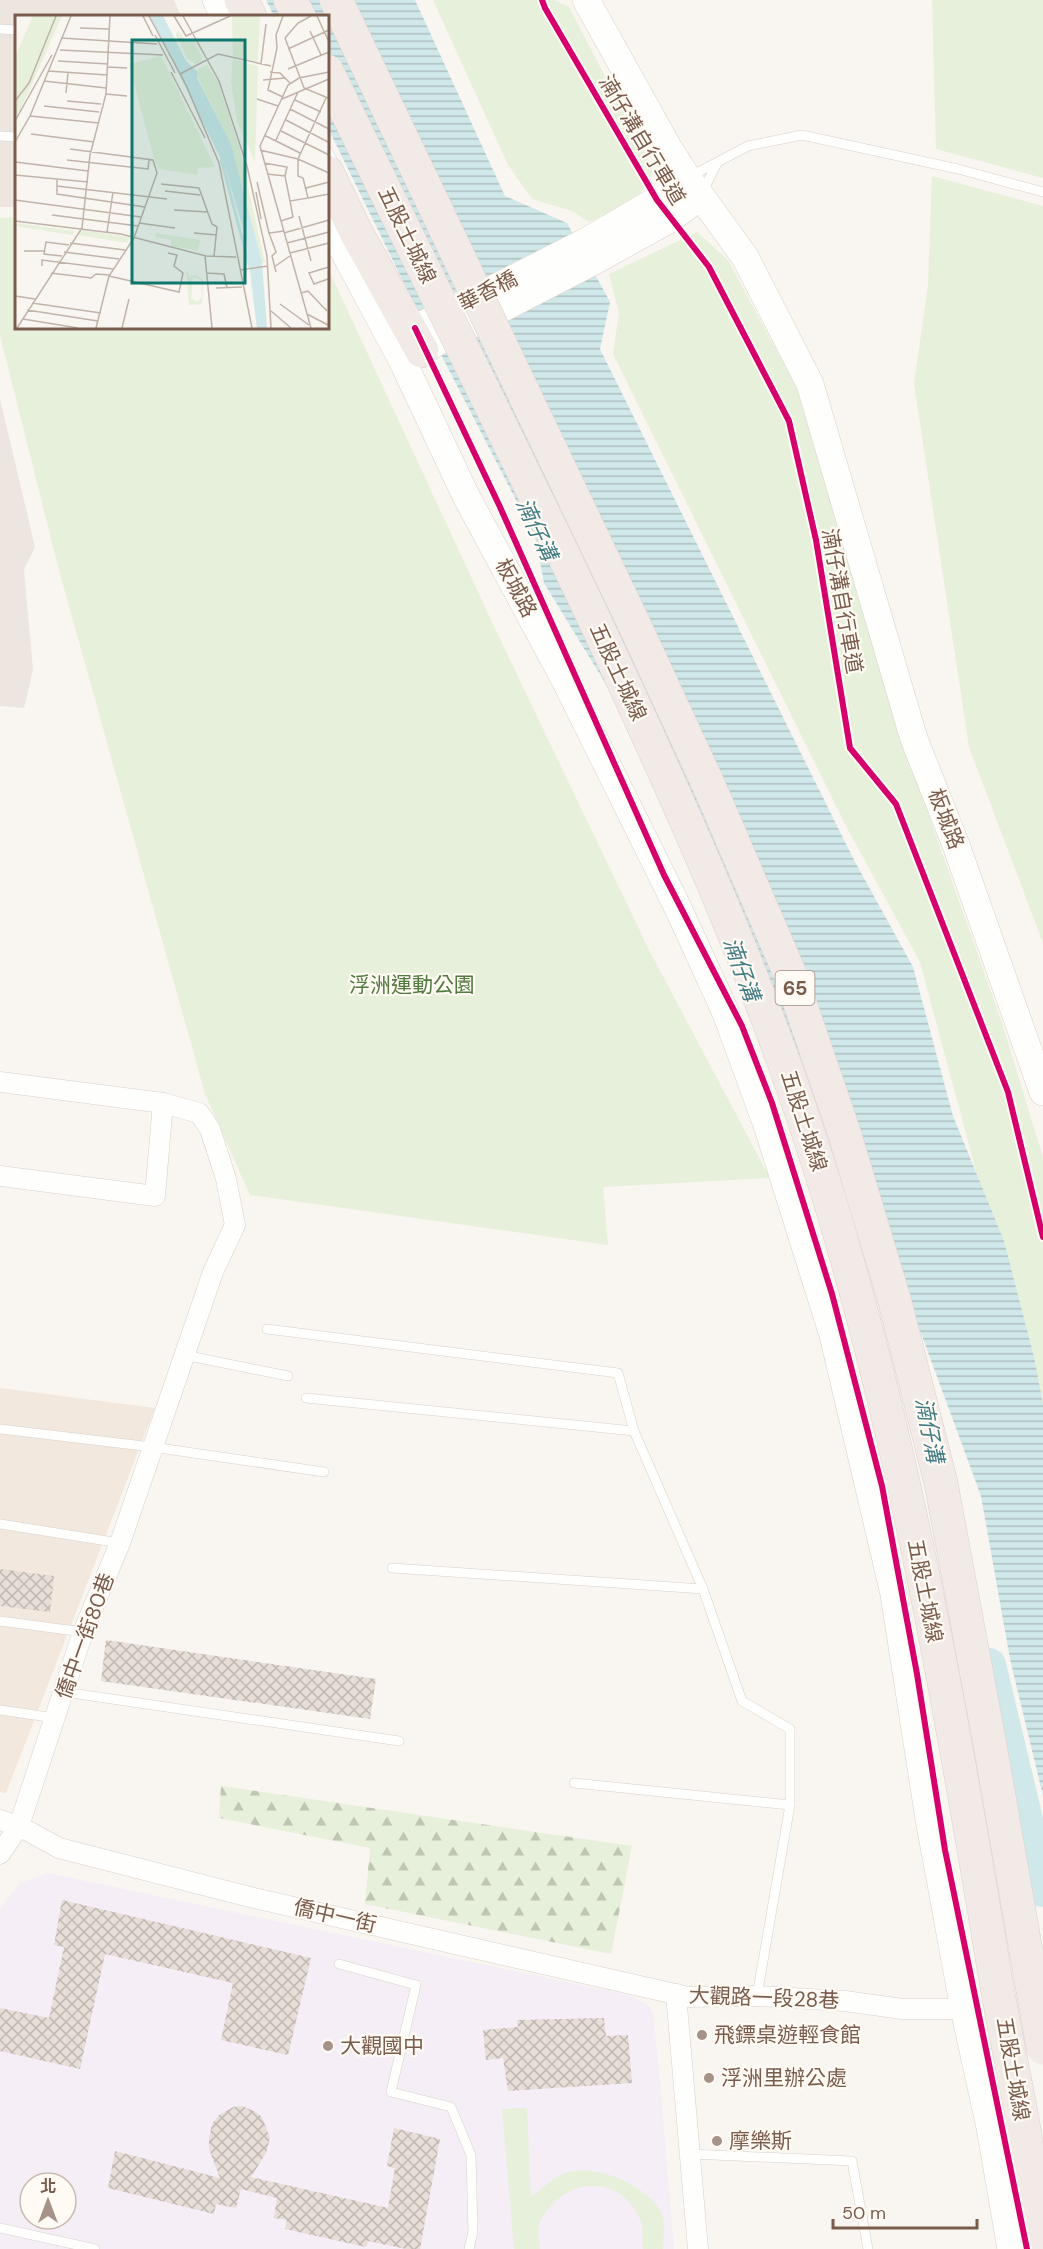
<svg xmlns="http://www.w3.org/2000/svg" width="1043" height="2249" font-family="'DM Sans','Noto Sans TC',sans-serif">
  <defs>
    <pattern id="forest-firs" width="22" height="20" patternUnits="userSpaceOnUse" patternTransform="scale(1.5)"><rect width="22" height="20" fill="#e7f0db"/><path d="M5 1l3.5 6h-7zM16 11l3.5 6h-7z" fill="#c0c6b4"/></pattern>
    <pattern id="water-rules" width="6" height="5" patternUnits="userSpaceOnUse" patternTransform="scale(1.5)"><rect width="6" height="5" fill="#d0e8ea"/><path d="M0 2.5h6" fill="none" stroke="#aebfc0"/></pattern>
    <pattern id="building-cross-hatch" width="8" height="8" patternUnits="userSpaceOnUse" patternTransform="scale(1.5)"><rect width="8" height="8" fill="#e6ded7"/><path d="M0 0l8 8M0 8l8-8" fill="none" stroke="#bfb7b1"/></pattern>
  </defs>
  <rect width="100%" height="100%" fill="#f9f5f0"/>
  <!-- residential -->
  <path fill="#f2e8de" d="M0,1388L155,1408L6,1793L0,1792Z"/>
  <!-- industrial -->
  <g fill="#ede5e0">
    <path d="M0,0H174L181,16H16V207H0Z"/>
    <path d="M0,399L35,547L24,570L33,670L24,708L0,706Z"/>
  </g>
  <!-- education -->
  <path fill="#f6eef6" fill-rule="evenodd" d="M48,1873L629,1995L648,2005L653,2012L660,2080L674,2249H0V1908L20,1883ZM30,2183H66V2219H30Z"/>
  <!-- forest -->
  <path fill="url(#forest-firs)" d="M221,1786L632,1846L611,1954L365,1904L370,1848L219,1818Z"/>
  <!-- park -->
  <g fill="#e7f0db">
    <path d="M433,0H554L569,7L654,171L635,202L589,222L572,211L532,199L508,165Z"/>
    <path d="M932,0H1043V178L936,149Z"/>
    <path d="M932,176L1043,206V943L969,747L914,384L928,285Z"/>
    <path d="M16,217V327H327V266L498,635L649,950L770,1178L603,1187L608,1245L250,1195L205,1094L57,563L0,336V218Z"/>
    <path d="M697,232L728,260L796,387L909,759L1001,1020L1043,1157V1453L1009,1295L920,962L846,826L613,354L619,313L609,274Z"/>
    <path d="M527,2108L531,2197C543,2188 554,2176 569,2172C598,2164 647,2186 661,2212C666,2221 663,2239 663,2249H643C642,2239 644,2225 639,2217C622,2180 577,2175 551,2206C545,2213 539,2221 538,2230C538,2236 539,2243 540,2249H514L502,2109Z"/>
  </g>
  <!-- water -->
  <path fill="url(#water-rules)" d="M266,0H415L505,196L567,223L610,302L600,349L854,860L913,967L953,1116L1004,1241L1034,1357L1043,1404V1796L1010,1659L981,1496L908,1298L865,1171L780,1022L640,740L544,583L535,537L404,283L327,126V16H274Z"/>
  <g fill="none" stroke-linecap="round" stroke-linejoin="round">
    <!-- river -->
    <path stroke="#d0e8ea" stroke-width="34" d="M989,1665L1043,1890"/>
  </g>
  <!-- building -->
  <g fill="url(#building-cross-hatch)">
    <path d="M0,1569L54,1576L50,1612L0,1606Z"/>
    <path d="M106,1640L376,1679L370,1719L101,1681Z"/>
    <path d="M62,1900L311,1958L288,2055L221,2040L233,1983L105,1954L80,2069L0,2051V2008L49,2018L64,1947L54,1945Z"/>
    <path d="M604,2018L606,2036L628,2035L632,2083L508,2091L503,2058L486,2060L483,2030L518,2027L517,2020Z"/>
    <path d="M242,2106L256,2112L262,2117L270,2138L266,2153L251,2177L388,2208L395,2168L387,2166L394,2128L440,2139L420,2249H406L368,2241L366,2247L285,2229L287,2220L274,2218L277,2198L241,2189L236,2208L216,2204L214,2214L108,2188L115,2151L220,2178L209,2149V2139L212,2124L219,2115L233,2107Z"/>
  </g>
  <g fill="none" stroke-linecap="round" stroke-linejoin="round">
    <!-- lane casing -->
    <g stroke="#d7d1cb" stroke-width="10">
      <g id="lane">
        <path d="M0,29L16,30"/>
        <path d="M0,136L16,137"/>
        <path d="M327,150L336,167"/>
        <path d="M689,177L748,146L802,135L958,169L1043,192"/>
        <path d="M702,193L717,163"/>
        <path d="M267,1329L618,1373L634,1431L703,1589L742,1701L790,1729V1805L757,1996"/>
        <path d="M184,1355L288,1376"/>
        <path d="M306,1398L634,1431"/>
        <path d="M0,1429L152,1447L324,1472"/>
        <path d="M0,1524L120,1543"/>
        <path d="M392,1568L703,1589"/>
        <path d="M0,1621L83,1632"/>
        <path d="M64,1692L399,1741"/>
        <path d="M0,1710L55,1718"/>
        <path d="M574,1783L790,1805"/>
        <path d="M339,1964L416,1985L391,2092L451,2107L471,2155L473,2232L469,2249"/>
        <path d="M690,2154L852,2161L868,2249"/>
        <path d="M0,2228L95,2249"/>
      </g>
    </g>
    <!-- street casing -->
    <g stroke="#d7d1cb" stroke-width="21">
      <g id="street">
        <path d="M0,1082L163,1103L199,1113L210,1129L226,1179L235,1225L213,1272L120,1543L83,1632L19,1826L0,1854"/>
        <path d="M0,1176L155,1196L163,1103"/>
        <path d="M0,1820L19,1826L59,1848L254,1898L688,1997L757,1996L845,2001L902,2009H964"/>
        <path d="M676,1994L698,2249"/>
      </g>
    </g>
    <!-- secondary casing -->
    <g stroke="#d9d2cb" stroke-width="28">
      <g id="secondary">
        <path d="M216,0L224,16"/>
        <path d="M586,0L669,149L687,177L745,257L810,384L914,739L956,845L1043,1092"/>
        <path d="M327,220L402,360L466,496L564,678L678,908L726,1013L767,1125L833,1335L894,1594L929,1819L964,2009L990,2127L1011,2249"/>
        <path d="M392,340L587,241L657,200L687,177"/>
        <path d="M405,359L596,260L670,219L701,196"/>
      </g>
    </g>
    <!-- highway casing -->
    <g stroke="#dad1cc" stroke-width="34">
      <g id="highway">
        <path d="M241,0L250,16"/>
        <path d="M290,0L299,16"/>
        <path d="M327,172L356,232L422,351"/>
      </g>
    </g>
    <!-- lane -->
    <use href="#lane" stroke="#fefefd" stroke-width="9"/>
    <!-- street -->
    <use href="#street" stroke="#fefefd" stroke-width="20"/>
    <!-- secondary -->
    <use href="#secondary" stroke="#fefefd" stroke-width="27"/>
    <!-- highway -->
    <use href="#highway" stroke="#f2eae7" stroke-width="33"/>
    <!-- highway-bridge casing -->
    <g stroke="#dad1cc" stroke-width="34" stroke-linecap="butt">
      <g id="highway-bridge">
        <path d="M336,0L635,626L710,788L790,974L844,1132L895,1302L941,1483L990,1745L1043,2048"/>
        <path d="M327,71C433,291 544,507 645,729C706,863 764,998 810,1138C899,1409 948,1693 995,1975C1003,2024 1014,2073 1023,2123C1030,2165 1034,2207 1042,2249"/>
      </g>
    </g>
    <!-- highway-bridge -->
    <use href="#highway-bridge" stroke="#f2eae7" stroke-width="33"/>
    <!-- cycleway casing -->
    <g stroke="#fffaf3" stroke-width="10">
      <g id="cycleway">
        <path d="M542,0L545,8L657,200L709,267L789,421L816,540L850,748L896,804L1008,1092L1043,1237"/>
        <path d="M415,328L500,507L664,875L742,1026L772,1103L832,1294L882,1486L917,1674L945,1850L1027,2249"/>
      </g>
    </g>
    <!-- cycleway -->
    <use href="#cycleway" stroke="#d6006c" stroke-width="6"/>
  </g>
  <!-- markers -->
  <g fill="#a69286" stroke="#fffaf3" stroke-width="2">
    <circle cx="702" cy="2035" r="6"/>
    <circle cx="328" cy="2046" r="6"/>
    <circle cx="709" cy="2078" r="6"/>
    <circle cx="717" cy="2141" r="6"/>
  </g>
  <g text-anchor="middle" stroke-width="4.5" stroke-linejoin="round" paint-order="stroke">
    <!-- shield labels -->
    <rect fill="#fffaf3" stroke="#a28b7f" stroke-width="1.5" x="775.5" y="971" width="39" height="34" rx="4.5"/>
    <g font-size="20" font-weight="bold" fill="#7a5c4d">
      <text x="795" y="995">65</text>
    </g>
    <!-- street labels -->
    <g font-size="21" fill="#7a5c4d" stroke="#fffaf3">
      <text transform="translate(642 140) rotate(59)" y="7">湳仔溝自行車道</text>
      <text transform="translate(407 235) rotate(64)" y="7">五股土城線</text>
      <text transform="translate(488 291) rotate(-27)" y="7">華香橋</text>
      <text transform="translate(516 588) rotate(62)" y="7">板城路</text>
      <text transform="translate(842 601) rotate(80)" y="7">湳仔溝自行車道</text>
      <text transform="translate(618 672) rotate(65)" y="7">五股土城線</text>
      <text transform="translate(946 819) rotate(69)" y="7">板城路</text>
      <text transform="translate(804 1121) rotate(72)" y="7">五股土城線</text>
      <text transform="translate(925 1591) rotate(79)" y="7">五股土城線</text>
      <text transform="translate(85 1636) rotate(-70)" y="7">僑中一街80巷</text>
      <text transform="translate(335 1916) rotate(13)" y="7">僑中一街</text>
      <text transform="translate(764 1998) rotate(2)" y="7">大觀路一段28巷</text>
      <text transform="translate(1013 2069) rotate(80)" y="7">五股土城線</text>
    </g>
    <!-- park labels -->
    <g font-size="21" fill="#537a41" stroke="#fffaf3">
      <text x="412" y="992">浮洲運動公園</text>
    </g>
    <!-- poi labels -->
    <g font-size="21" fill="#7a5c4d" stroke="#fffaf3" text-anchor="start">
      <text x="714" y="2042">飛鏢桌遊輕食館</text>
      <text x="340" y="2053">大觀國中</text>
      <text x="721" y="2085">浮洲里辦公處</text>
      <text x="729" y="2148">摩樂斯</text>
    </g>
    <!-- water labels -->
    <g font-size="22" font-style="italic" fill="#437c86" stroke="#fffaf3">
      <text transform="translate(537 529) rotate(65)" y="8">湳仔溝</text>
      <text transform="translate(742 969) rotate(70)" y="8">湳仔溝</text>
      <text transform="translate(930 1430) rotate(79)" y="8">湳仔溝</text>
    </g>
  </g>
  <!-- overview -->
  <g transform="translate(15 15)">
    <rect width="314" height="314" fill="#f9f5f0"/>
    <path d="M0,208L60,216L57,220L0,211ZM66,215L113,222L115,223L112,228L63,220ZM141,218L185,225L183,236L156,231V225L140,222Z" fill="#e7f0db"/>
    <path d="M18,1H47L0,107V42ZM217,1H245L243,47L218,41ZM163,15L169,24L178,26L188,43L185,47L180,49L172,43L161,20ZM146,41L200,152L182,153L183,160L144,154L139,143L114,49ZM218,44L243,51L240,147L222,106L216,66ZM192,50L203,67L225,135L250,248H247L216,129L183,63V54ZM171,253L174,262L181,260L188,265L187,289L174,290ZM178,262L186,265L187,282L182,287L176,283Z" fill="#e7f0db" fill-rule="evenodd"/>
    <path d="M135,1H148L171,46L183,57L182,63L216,129L247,247L252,313H242L231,224L210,152Z" fill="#d0e8ea"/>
    <path fill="none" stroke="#d0e8ea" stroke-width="3" d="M206,144L235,253M239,278L244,313"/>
    <path fill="none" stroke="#c2b3aa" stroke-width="1.5" d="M128,1L138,21M134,1L171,70L204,148L237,313M159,1L171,21L215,1M168,1L204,66L232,151L252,241L256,313M302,1L314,27M65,13L94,14M295,16L306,40M140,20L160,58M46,23L142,29M270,23L289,73L313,83M270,23L283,8L296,1M273,34L314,15M45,35L148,40M43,46L93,49M246,49L251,9M93,52L112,53M273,54L314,37M33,56L92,60M156,57L190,123M255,57L265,58L275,68M165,59L203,39L256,51M248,65L270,63M29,66L91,73M51,78L53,58M91,79L112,81M268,82L253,75L262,33L261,20L268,1M242,84L263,91M267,84L314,64M280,85L306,97M0,86L14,68L41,1M52,86L86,89M29,91L84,97M275,94L314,114M15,101L84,108M271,105L313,127M0,106L37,40M266,116L314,140M16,119L79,127M249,120L285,138M261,125L283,77M0,127L15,101L56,1M55,134L138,145L142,158L119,223L94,261L81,313M245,135L283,144L314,158M52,145L133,154L134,144M0,147L73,156M249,148L272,152L270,161M252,159L270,161L275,186M0,160L73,167M42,165V179L130,192M242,167L254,218M146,169L184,173L197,209L202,212L199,241M42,171L152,184M291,173L314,167M150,176L185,180M241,177L246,204M293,183L314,179M0,185L126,202M159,195L193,197M37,200L123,211M284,201L296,246M0,206L106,219L191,241L221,242M266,206L278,202L275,186L293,183L288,163L283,161V144L311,83M124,208L160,213M92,217L98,177M179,218L202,220M269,218L314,205M55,228L110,235M272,228L314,217M9,236H30M49,237L104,244M275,238L314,228M47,241L29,239L31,227L54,230M190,241L197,313M27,251V245L98,254M259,252L275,241M225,255L253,251M261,257L257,241L261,237L254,218L269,216M36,258L76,263L81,259L95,260M191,258L209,259L212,273M94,261L164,277L168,258L159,251L162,240L153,238M313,264L299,269L294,258L314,252M201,273L227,272M286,278L293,276L312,296M0,281L20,284M17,288L86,298M265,289L294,310M12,295L83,306M256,296L276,313M292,299L313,310M8,304L63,313M2,313L67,213L75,140L91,79L95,1M107,313L114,284M296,313L245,131L273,70L284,63L314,57"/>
    <path fill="#0f766e" fill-opacity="0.15" stroke="#0f766e" stroke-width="3" d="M117,25H230V268H117Z"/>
    <rect width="314" height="314" fill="none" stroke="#7a5c4d" stroke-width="3"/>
  </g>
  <!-- north arrow -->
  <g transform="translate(48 2201)"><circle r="28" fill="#fffaf3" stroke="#cabbb1" stroke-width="1.5"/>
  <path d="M0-4.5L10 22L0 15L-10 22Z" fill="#a69286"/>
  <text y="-9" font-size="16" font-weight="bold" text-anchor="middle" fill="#7a5c4d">北</text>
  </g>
  <!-- scale -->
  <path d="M833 2219v9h144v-9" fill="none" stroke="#7a5c4d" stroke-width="3"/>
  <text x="842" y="2219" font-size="18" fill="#7a5c4d" stroke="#fffaf3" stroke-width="4.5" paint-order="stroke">50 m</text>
</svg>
